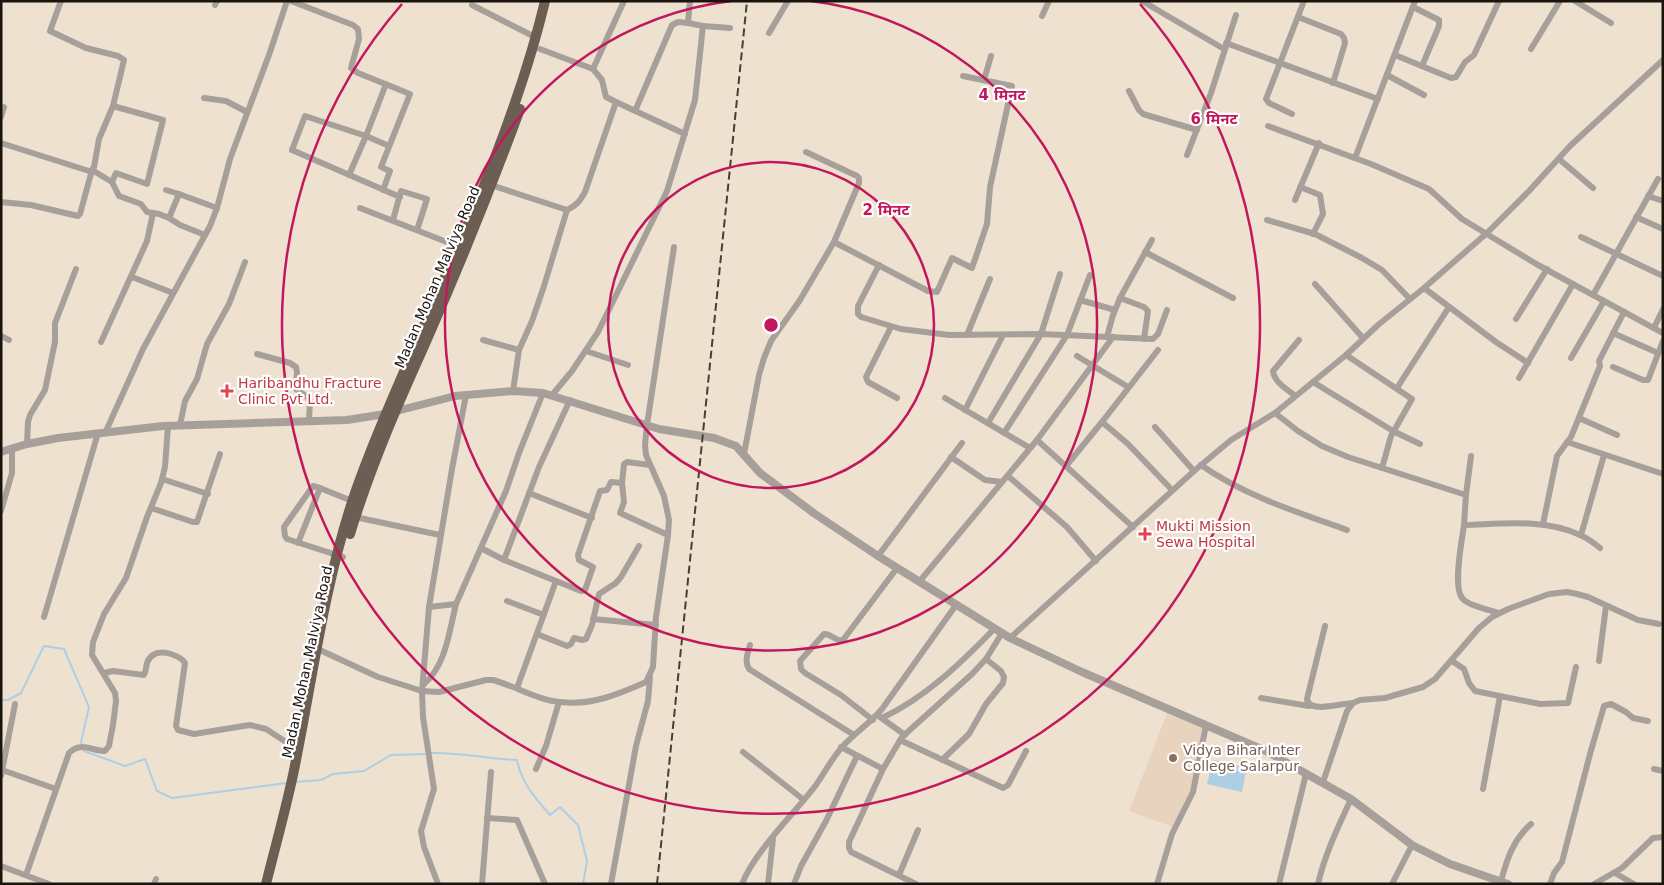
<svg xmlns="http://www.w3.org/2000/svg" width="1664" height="885" font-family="'DejaVu Sans','Noto Sans Devanagari',sans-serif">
  <rect width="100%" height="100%" fill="#efe1d0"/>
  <!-- built -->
  <path fill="#e8d4be" d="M1167,713L1203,728L1191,788L1173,827L1129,811Z"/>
  <!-- water -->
  <path fill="#aecee3" d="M1213,760L1225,762V765L1234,767V764L1247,767L1242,792L1207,784Z"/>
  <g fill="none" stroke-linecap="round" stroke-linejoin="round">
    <!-- stream -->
    <g stroke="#aecee3" stroke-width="2">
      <path d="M1,700H8L21,693L44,646L64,649L89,707L81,742L84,751L125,766L145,759L157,791L172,798L287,783"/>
      <path d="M431,753C460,752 488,759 517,760C521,782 535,798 550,815L560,807L578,825L587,861L583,884"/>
      <path d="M294,782L321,780L333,774L364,771L391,755L426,754"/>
    </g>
    <!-- minor -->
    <g stroke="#a7a09a" stroke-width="6">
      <path d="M291,1L353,25L358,29L359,39L351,68L358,73L410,94L381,167L390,171L383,190"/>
      <path d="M1142,1L1224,49"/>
      <path d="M1575,1L1611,23"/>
      <path d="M215,5L217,1"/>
      <path d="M472,5L537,38"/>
      <path d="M1413,7L1439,20V26L1422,66"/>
      <path d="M1042,16L1049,1"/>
      <path d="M1298,17L1341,34L1344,38L1345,43L1333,83"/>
      <path d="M703,26L730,28"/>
      <path d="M769,33L788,1"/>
      <path d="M1226,43L1378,99"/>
      <path d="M540,49L593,69L602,80L606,97L616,102"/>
      <path d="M1531,49L1560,1"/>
      <path d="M1395,55L1451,78L1456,77L1465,62L1474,55L1499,1"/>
      <path d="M593,69L624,1"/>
      <path d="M1387,75L1424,95"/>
      <path d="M984,80L991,56"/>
      <path d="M386,84L366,136L305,116L292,150L400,197"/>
      <path d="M1129,91L1139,110L1143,114L1197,130"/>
      <path d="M204,98L226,101L247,112"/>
      <path d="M635,111L672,25L678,22L688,23"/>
      <path d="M1292,114L1269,103L1266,99L1304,1"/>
      <path d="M1,117L4,107"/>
      <path d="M1268,126L1371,164L1429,189L1462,219L1538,265L1663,333"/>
      <path d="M1,143L89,171L92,170L94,167L99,139L113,106L124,60L118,56L86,48L50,31L61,1"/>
      <path d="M806,152L857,176L859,178V183L834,242"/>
      <path d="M1187,155L1211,93L1236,15"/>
      <path d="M1355,158L1415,1"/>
      <path d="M1559,159L1593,188"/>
      <path d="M349,175L366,136L389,146"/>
      <path d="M112,182L116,173L147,184L163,120L113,106"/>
      <path d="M491,185L567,210L544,286L532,321L519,350L513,391"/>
      <path d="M1300,187L1320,195L1323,214L1313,234"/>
      <path d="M166,190L179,194"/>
      <path d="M1648,196L1663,201"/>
      <path d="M1295,200L1319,143"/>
      <path d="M1,202L31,205L78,216L80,214L92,170L112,182L119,196L141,204L147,212L159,214L169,218L179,194L217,208"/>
      <path d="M360,208L457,246"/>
      <path d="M567,210C576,206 580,201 585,192L616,102L685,134"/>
      <path d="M1636,217L1663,229"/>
      <path d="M169,218L180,225L205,235"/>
      <path d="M393,220L401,191L427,199L417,230"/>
      <path d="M1267,220L1315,234L1362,258L1382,270L1410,299"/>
      <path d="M1581,237L1663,276"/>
      <path d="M1145,252L1233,298"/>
      <path d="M879,265L858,306V314L861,317L901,329L949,335L1041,334L1153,339L1158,334L1167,310"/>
      <path d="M132,277L173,293"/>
      <path d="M1315,284L1363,338"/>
      <path d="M1424,288L1496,342L1528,363"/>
      <path d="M1593,295L1658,179"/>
      <path d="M1120,298L1152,240"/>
      <path d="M1080,300L1115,310"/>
      <path d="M1516,319L1547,269"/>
      <path d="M891,327L866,377L868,382L897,398"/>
      <path d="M1654,328L1663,309"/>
      <path d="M1613,333L1658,353"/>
      <path d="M967,335L990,279"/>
      <path d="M1,336L9,340"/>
      <path d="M1107,337L1113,315L1120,298L1144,307L1148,311L1144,339"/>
      <path d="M483,340L519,350"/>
      <path d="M101,342L147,241L153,213"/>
      <path d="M586,351L628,365"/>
      <path d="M257,354L290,363L296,367L297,372L296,389L306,396L310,401L309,421"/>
      <path d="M1346,355L1412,399L1391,436L1382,468"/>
      <path d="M1077,356L1128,387"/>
      <path d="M1571,358L1604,301"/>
      <path d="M1613,367L1643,380H1648L1663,341"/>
      <path d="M1519,378L1573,284"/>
      <path d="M1313,382L1393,431L1420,444"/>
      <path d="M1397,388L1449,307"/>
      <path d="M552,395L572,371L598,332L667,191L695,100L703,26L688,23L690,1"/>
      <path d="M1295,396C1287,389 1274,382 1273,371L1299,340"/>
      <path d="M945,398L1030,448"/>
      <path d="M965,410L1003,335"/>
      <path d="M1275,413L1298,431L1322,446L1348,457L1466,495L1464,525C1502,524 1544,518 1580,535C1587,538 1594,543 1600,548"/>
      <path d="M1579,418L1617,435"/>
      <path d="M1102,422L1128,444L1172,490"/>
      <path d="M988,423L1041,334L1060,274"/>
      <path d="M180,425L185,401L197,379L207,344L229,304L245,262"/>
      <path d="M1155,427L1194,471"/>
      <path d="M106,431L143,349L210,226L217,208L230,159L269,55L287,1"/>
      <path d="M1004,433L1067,335L1090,275"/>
      <path d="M1037,440L1113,337"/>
      <path d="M1567,442L1663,474"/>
      <path d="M27,444L28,422L30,415L45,390L55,342V323L76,269"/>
      <path d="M744,454L759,375L764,358L771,341L800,300L834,242L928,291L937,292L952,258L972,268L987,224L990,187L1012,86L963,76"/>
      <path d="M951,457L985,480L1002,482"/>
      <path d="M650,465L627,462L624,464L622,483L624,502L620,513L668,535"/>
      <path d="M1201,465C1245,496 1297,512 1347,530"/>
      <path d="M1066,466L1102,422L1158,350"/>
      <path d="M1008,476L1067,527L1096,561"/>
      <path d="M162,479L208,494"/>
      <path d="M529,493L592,518"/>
      <path d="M1466,495L1471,456"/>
      <path d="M151,508L193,522H197L220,454"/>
      <path d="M1,511L12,473V449"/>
      <path d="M355,517L440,535"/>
      <path d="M1543,524L1557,456L1571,437L1600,366L1599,361L1624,312"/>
      <path d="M1464,525C1462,540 1452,589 1463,599C1469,606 1490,610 1499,613"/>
      <path d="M1581,535L1604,455"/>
      <path d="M298,543L320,488"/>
      <path d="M481,548L504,560L556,581L517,688"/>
      <path d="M878,556L962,443"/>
      <path d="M343,557L287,539L285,536L284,527L313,486L320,488L352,501"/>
      <path d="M504,560L539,467L570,400"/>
      <path d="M556,581L581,591L585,590L593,567L579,560L578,555L600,491L607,490L611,482L622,483"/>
      <path d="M919,582L1037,440L1133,527"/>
      <path d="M507,601L544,615"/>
      <path d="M429,607L456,604L506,491L519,453L543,393"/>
      <path d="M44,617L98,433"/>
      <path d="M593,619L656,625"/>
      <path d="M1325,626L1307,699C1309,714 1342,703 1353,703"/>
      <path d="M537,634L567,646L571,644L574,638L582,640L586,639L592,625L599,594L616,583L621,577L639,546"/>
      <path d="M1010,638L1194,471L1231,440L1275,413L1346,355L1378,325L1424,288L1487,233L1529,191L1570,146L1663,60"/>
      <path d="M750,645C748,652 744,661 749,669L854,735"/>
      <path d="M322,651L378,677L422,691L439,692L486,680H493C515,686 537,700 560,702C591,706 619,694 646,682L653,667L656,617L668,535L669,520L664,496L646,455L645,445L647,425L674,247"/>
      <path d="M1452,661L1464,669L1469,683L1475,691L1540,704L1568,703L1576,667"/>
      <path d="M1599,661L1606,606"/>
      <path d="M104,673L113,671L144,675C146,671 146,667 147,663C151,652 161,651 171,654C177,656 182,658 185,663L176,726L178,730L194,734L250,725L266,729L286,742L298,745"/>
      <path d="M423,685C446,666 449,632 456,604"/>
      <path d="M1261,698L1309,706"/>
      <path d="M880,717L905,735"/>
      <path d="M882,718C926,697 960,664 994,629"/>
      <path d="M873,720L841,695L805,673L801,669L800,661L824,634C831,633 835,642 843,640L897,568"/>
      <path d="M900,740L1003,788L1008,785L1026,751"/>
      <path d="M841,747L883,769L849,842V848L851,852L916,884"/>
      <path d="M743,752L804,800"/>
      <path d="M942,760L969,734L986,704L1003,683L1004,677L1001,671L986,659"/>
      <path d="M536,769L546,746L559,702"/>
      <path d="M883,769L902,737L972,674L986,659L1002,633"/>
      <path d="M1654,769L1663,771"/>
      <path d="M2,770L56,789"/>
      <path d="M1,776L15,704"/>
      <path d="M1323,782L1347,711L1353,703L1360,700L1385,698L1423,687L1435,679L1479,628L1492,617L1508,609L1549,594L1567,592L1577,594L1588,597L1638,620L1659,624"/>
      <path d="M1483,789L1500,696"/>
      <path d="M487,818L517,820L545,884"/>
      <path d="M1,866L49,884"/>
      <path d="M1615,873L1634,884"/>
      <path d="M26,875L69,753C80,741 92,751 105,751L109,746L113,725L116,701L115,693L92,655L93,642L104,614L126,578L147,517L161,483L165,467L168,426"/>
      <path d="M899,875L918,830"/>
      <path d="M1501,881C1507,859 1513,840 1531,824"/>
      <path d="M154,884L156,879"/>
      <path d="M438,884L424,847L421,831L434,789L423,717L422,691L429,607L452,469L466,395"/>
      <path d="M482,884L491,772"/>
      <path d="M611,884L636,746L648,701L650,677"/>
      <path d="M742,884C755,851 794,814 816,785C825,772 832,758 843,746C855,733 870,723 882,709L956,605"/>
      <path d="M768,884L773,839"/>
      <path d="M794,884L801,866L826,821L857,756"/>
      <path d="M1157,884L1172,834L1193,792L1206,725"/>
      <path d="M1279,884L1306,774"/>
      <path d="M1318,884C1325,854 1338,827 1351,799"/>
      <path d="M1392,884L1412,845"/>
      <path d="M1550,884L1554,873L1562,862L1590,754L1604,706L1611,704L1626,712L1633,718L1648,721"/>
      <path d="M1594,884L1622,868L1653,838L1663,837"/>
    </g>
    <!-- tertiary -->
    <path stroke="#a7a09a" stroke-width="8" d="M1,452L27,444L58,438L163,426L347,420L385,414L455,396L513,391L543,393L659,429L714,438L736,446L760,473L815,514L878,556L1010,638L1082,672L1266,751L1351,799L1412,845L1450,864L1508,884"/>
    <!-- trunk -->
    <g stroke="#6c5e53" stroke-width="10">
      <path d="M350,534C370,468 397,406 425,344C459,267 491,188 520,109"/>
      <path d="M266,884C275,848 285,812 293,775C312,683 323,591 352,502C367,456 387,411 406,367C457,248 515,127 545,1"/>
    </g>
    <!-- rail -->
    <path stroke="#463f37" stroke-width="2" stroke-dasharray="8 4" stroke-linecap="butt" d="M657,884L747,1"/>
  </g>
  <!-- distance rings -->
  <g fill="none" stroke="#c2185b" stroke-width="2.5">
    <circle cx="771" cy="325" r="163"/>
    <path d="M811 1A326 326 0 1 1 731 1"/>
    <path d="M1140 4A489 489 0 1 1 402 4"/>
  </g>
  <!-- markers -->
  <g fill="#e0444e" stroke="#fff" stroke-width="2">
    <path d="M224.5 383.5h5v5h5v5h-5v5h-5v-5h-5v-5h5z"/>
    <path d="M1142.5 526.5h5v5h5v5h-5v5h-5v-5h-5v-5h5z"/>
  </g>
  <circle fill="#8d6e63" stroke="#fff" stroke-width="2" cx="1173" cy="758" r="5"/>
  <g text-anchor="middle" stroke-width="4.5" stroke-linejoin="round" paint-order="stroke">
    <!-- street labels -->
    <g font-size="14" fill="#19140e" stroke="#fff">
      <text transform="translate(437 277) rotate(-67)" y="5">Madan Mohan Malviya Road</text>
      <text transform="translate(307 662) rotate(-78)" y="5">Madan Mohan Malviya Road</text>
    </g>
    <!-- health labels -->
    <g font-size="14" fill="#be3a42" stroke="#fff" text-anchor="start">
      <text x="238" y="388">Haribandhu Fracture<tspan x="238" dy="16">Clinic Pvt Ltd.</tspan></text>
      <text x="1156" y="531">Mukti Mission<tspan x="1156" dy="16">Sewa Hospital</tspan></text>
    </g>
    <!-- education labels -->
    <g font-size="14" fill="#785e54" stroke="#fff" text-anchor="start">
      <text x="1183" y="755">Vidya Bihar Inter<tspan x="1183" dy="16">College Salarpur</tspan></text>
    </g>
  </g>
  <circle cx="771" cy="325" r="8" fill="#c2185b" stroke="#fff" stroke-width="2.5"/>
  <g font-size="15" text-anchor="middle" font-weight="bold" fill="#c2185b" stroke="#fff" stroke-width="4.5" stroke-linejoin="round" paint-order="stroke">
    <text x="1002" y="100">4 मिनट</text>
    <text x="1214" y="124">6 मिनट</text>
    <text x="886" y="215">2 मिनट</text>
  </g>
  <!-- border -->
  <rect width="1664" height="885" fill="none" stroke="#19140e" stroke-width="5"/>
</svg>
